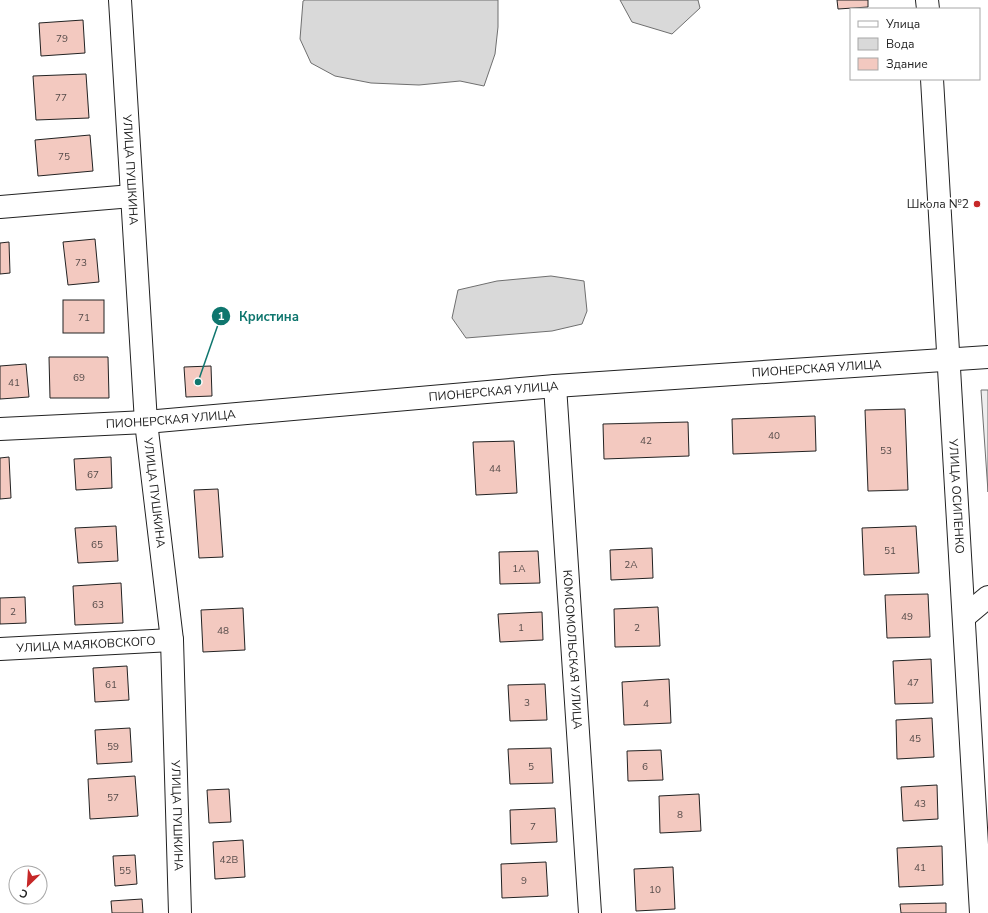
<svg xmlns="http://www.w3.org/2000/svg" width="988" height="913" font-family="'Nunito Sans',sans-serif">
  <rect width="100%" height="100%" fill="#fff"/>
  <!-- green -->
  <path fill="#eee" stroke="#6f6f6f" d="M981,390H988V492Z"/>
  <!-- water -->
  <g fill="#d9d9d9" stroke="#6f6f6f">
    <path d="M305,0H498V27L495,54L484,86L460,81L419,85L371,83L335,76L311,63L300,39L303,1Z"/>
    <path d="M620,0H698L700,8L672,34L632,22Z"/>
    <path d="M551,276L584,281L587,311L582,324L552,331L466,338L452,318L458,290L497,281Z"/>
  </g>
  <!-- building -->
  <g fill="#f3c9c0" stroke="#222">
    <path d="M837,0H868V7L838,9Z"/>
    <path d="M83,20L85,53L41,56L39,23Z"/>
    <path d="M86,74L89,118L36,120L33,76Z"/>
    <path d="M90,135L93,171L38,176L35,140Z"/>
    <path d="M95,239L99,282L68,285L63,242Z"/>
    <path d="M9,242L10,273L0,274V243Z"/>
    <rect x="63" y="300" width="41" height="33"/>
    <path d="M49,357H108L109,398H50Z"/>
    <path d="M26,364L29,397L0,399V366Z"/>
    <path d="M211,366L212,396L186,397L184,367Z"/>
    <path d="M905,409L908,490L868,491L865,410Z"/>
    <path d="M815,416L816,451L733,454L732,419Z"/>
    <path d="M688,422L689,456L604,459L603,424Z"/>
    <path d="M514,441L517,493L476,495L473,442Z"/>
    <path d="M9,457L11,498L0,499V458Z"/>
    <path d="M111,457L112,488L76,490L74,459Z"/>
    <path d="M218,489L223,557L199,558L194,490Z"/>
    <path d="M116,526L118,561L78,563L75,528Z"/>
    <path d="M916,526L919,573L864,575L862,528Z"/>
    <path d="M652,548L653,578L611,580L610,550Z"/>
    <path d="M538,551L540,583L500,584L499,552Z"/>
    <path d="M121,583L123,623L75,625L73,586Z"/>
    <path d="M928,594L930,637L887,638L885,595Z"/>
    <path d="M25,597L26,623L0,624V598Z"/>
    <path d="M658,607L660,646L615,647L614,609Z"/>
    <path d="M243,608L245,650L203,652L201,610Z"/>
    <path d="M542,612L543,640L500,642L498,614Z"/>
    <path d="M931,659L933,703L895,704L893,661Z"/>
    <path d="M127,666L129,700L95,702L93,668Z"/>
    <path d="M669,679L671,723L624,725L622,682Z"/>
    <path d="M545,684L547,720L510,721L508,685Z"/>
    <path d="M932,718L934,757L897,759L896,720Z"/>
    <path d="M130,728L132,762L97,764L95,730Z"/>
    <path d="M551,748L553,783L510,784L508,749Z"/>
    <path d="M661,750L663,780L628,781L627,751Z"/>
    <path d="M135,776L138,816L90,819L88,779Z"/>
    <path d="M937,785L938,819L903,821L901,787Z"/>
    <path d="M229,789L231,822L209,823L207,790Z"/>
    <path d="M699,794L701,831L660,833L659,796Z"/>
    <path d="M555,808L557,842L511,844L510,810Z"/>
    <path d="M243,840L245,877L215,879L213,842Z"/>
    <path d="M942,846L943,885L899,887L897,848Z"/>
    <path d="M135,855L137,884L115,886L113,856Z"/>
    <path d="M546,862L548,896L502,898L501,864Z"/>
    <path d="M673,867L675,909L636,911L634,869Z"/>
    <path d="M142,899L143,913H112L111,901Z"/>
    <path d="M946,903V913H901L900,904Z"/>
  </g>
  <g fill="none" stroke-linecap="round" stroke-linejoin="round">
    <!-- minor casing -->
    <g stroke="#222" stroke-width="24">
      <g id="minor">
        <path id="s1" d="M120,0L146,422L172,640L180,913"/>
        <path d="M927,0L928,9"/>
        <path id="s2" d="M932,79L981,913"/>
        <path d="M0,207L132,196"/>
        <path id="s3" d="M555,386L590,913"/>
        <path id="s4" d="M0,429L146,422L555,386L988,357"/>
        <path d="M964,617L988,597"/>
        <path id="s5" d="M0,649L172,640"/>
      </g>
    </g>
    <!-- minor -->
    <use href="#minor" stroke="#fff" stroke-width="22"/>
  </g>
  <!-- markers -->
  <circle fill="#c62828" stroke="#fff" stroke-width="1.5" cx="977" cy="204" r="4"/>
  <g text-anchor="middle" stroke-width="3" stroke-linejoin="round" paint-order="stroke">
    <!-- number labels -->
    <g font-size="10" fill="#564c4a">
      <text x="62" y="42">79</text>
      <text x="61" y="101">77</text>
      <text x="64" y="160">75</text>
      <text x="81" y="266">73</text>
      <text x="84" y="321">71</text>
      <text x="79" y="381">69</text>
      <text x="14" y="386">41</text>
      <text x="774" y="439">40</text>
      <text x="646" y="444">42</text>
      <text x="886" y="454">53</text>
      <text x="495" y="472">44</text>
      <text x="93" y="478">67</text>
      <text x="97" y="548">65</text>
      <text x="890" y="554">51</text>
      <text x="631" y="568">2А</text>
      <text x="519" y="572">1А</text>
      <text x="98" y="608">63</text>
      <text x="13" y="615">2</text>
      <text x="907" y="620">49</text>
      <text x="521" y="631">1</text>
      <text x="637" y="631">2</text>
      <text x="223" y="634">48</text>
      <text x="913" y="686">47</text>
      <text x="111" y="688">61</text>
      <text x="527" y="706">3</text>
      <text x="646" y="707">4</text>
      <text x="915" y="742">45</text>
      <text x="113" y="750">59</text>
      <text x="531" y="770">5</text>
      <text x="645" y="770">6</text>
      <text x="113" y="801">57</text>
      <text x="920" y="807">43</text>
      <text x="680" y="818">8</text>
      <text x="533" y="830">7</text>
      <text x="229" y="863">42В</text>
      <text x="920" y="871">41</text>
      <text x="125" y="874">55</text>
      <text x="524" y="884">9</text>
      <text x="655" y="893">10</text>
    </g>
    <!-- street labels -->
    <g font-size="12" fill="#222" stroke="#fff">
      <text dy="4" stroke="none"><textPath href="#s1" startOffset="170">УЛИЦА ПУШКИНА</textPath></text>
      <text dy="4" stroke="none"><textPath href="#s4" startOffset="819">ПИОНЕРСКАЯ УЛИЦА</textPath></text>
      <text dy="4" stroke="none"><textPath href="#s4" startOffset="495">ПИОНЕРСКАЯ УЛИЦА</textPath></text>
      <text dy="4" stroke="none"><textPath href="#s4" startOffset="171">ПИОНЕРСКАЯ УЛИЦА</textPath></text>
      <text dy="4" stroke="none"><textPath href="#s1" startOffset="494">УЛИЦА ПУШКИНА</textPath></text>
      <text dy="4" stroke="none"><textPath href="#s2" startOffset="418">УЛИЦА ОСИПЕНКО</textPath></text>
      <text dy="4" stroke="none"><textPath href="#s5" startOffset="86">УЛИЦА МАЯКОВСКОГО</textPath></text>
      <text dy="4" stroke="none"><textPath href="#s3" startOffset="264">КОМСОМОЛЬСКАЯ УЛИЦА</textPath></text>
      <text dy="4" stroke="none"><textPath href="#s1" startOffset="818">УЛИЦА ПУШКИНА</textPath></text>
    </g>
    <!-- poi labels -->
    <g font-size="12" fill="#222" stroke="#fff" text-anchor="end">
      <text x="969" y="208">Школа №2</text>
    </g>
  </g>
  <!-- callouts -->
  <path fill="none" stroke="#0f766e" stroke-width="1.5" d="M198 382L221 316"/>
  <g fill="#0f766e" stroke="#fff" stroke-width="1.5">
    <circle cx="198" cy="382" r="4"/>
    <circle cx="221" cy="316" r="10"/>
  </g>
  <g font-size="12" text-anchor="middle" font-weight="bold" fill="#fff">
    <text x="221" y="320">1</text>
  </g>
  <g font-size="13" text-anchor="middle" font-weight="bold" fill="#0f766e" stroke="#fff" stroke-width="3" stroke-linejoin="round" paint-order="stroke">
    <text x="269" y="321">Кристина</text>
  </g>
  <!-- legend -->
  <rect x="850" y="8" width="130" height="72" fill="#ffffff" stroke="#a7a7a7"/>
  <rect x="858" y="21" width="20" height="6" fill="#ffffff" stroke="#a7a7a7"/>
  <text x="886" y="28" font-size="12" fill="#222222">Улица</text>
  <rect x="858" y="38" width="20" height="12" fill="#d9d9d9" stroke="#a7a7a7"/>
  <text x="886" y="48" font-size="12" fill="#222222">Вода</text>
  <rect x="858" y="58" width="20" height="12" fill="#f3c9c0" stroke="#a7a7a7"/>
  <text x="886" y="68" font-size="12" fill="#222222">Здание</text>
  <!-- north arrow -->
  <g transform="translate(28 885) rotate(205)"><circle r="19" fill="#ffffff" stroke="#a7a7a7"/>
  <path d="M0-3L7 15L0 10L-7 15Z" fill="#c62828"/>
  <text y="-6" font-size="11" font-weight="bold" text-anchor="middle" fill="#222222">С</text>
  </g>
</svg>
